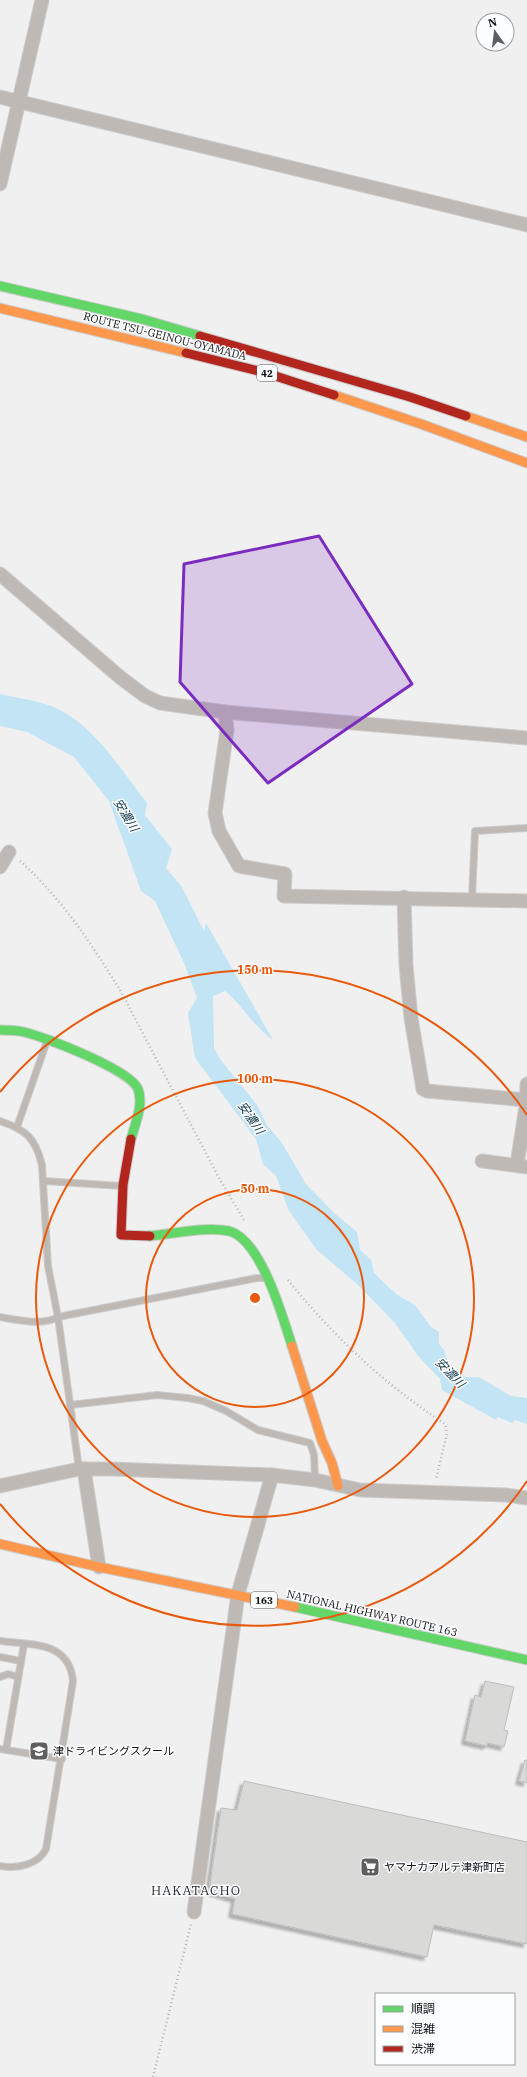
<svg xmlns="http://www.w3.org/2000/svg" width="527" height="2077" font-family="'IBM Plex Serif','Noto Sans JP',serif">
  <defs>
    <filter id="shadow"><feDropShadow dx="-3.5" dy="3.5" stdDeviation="1" flood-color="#0004"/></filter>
  </defs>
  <rect width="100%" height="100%" fill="#f0f0f0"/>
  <!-- water -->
  <path fill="#c2e4f4" d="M0,694C16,698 35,700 51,706C93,722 120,769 147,803L145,815L172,849L166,868L182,887L204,931L206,923L273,1040C254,1027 243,1006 225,991L213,996L214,1047L220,1059L257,1105L267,1125L282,1143L306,1184L334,1213L357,1232L360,1250L371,1260L374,1273L396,1294L415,1305L431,1327L439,1332V1344L444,1350L450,1369L466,1377H479L511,1396L527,1398V1424L515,1420L512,1423L498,1417L496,1420L442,1390L440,1379L418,1356L395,1323L356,1283L317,1250L289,1211L276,1176L263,1164L256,1139L195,1058L188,1013L197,998L184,963L155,901L141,891L109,801L74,757L27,732L0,726Z"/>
  <!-- building -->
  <g fill="#d9d9d8" stroke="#bdbdbc" filter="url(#shadow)">
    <path d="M485,1681L514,1687L504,1730L508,1731L504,1747L488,1743L487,1746L465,1741L475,1695L481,1697Z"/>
    <path d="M525,1760H527V1783L519,1781Z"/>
    <path d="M244,1781L527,1842V1944L434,1925L427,1957L232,1914L235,1899L209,1891L221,1808L237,1810Z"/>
  </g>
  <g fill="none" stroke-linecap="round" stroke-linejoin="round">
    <!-- lane casing -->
    <g stroke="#ccc" stroke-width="8">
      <g id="lane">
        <path d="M472,898L475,831L527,828"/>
        <path d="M0,1121C26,1130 35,1137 42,1165L48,1266L58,1317L79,1469"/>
        <path d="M17,1127L47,1041"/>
        <path d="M44,1181L122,1186"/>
        <path d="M0,1317C17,1320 42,1326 58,1317L257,1278H265"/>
        <path d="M70,1405L157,1395L188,1398L203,1401L226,1411L258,1430L310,1443L314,1455L315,1480"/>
        <path d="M0,1641C32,1645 69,1641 73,1681L46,1849C38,1865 17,1869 0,1866"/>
        <path d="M0,1657L21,1661"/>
        <path d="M0,1677L8,1674L18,1677"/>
        <path d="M0,1749L62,1759"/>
        <path d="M6,1750L24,1644"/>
      </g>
    </g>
    <!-- street casing -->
    <g stroke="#ccc" stroke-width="15">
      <g id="street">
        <path d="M0,97L527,225"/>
        <path d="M0,184L42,0"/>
        <path d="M0,574L121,678L145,696L160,703L225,712L527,738"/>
        <path d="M225,712L227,730L215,813L219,831L239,866L285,874L284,896L527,901"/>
        <path d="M0,867L9,852"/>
        <path d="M404,897L406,965L411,1018L423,1089L427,1091L526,1100"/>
        <path d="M482,1161L527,1167"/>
        <path d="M517,1165L526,1106L527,1084"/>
        <path d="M84,1469L99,1567"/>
        <path d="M0,1486L79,1469H112L272,1475L315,1480L360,1490L506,1495L527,1498"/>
        <path d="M194,1912L238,1594L272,1475"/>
      </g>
    </g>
    <!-- fast casing -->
    <g stroke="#ccc" stroke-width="11">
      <g id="fast">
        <path d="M0,286L142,319L200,336"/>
        <path d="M0,1030C8,1030 16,1030 24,1032C45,1037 131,1070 138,1089C144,1104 135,1124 131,1139"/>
        <path d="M150,1236C173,1234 207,1226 229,1231C261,1239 283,1318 292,1346"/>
        <path d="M295,1607L527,1660"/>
      </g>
    </g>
    <!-- slow casing -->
    <g stroke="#ccc" stroke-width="11">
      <g id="slow">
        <path d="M0,308L186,353"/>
        <path d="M334,395L421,424L527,463"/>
        <path d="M466,416L527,437"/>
        <path d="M292,1346L322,1441L332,1463L338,1486"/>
        <path d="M0,1544L99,1567L295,1607"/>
      </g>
    </g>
    <!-- jam casing -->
    <g stroke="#ccc" stroke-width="11">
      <g id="jam">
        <path d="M200,336L410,397L466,416"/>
        <path d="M186,353L263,372L334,395"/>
        <path d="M131,1139L123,1185L121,1235L150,1236"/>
      </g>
    </g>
    <!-- path -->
    <g stroke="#b6b4b2" stroke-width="2.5" stroke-dasharray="1 3" stroke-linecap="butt">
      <path d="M20,861C60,896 92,945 120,990L219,1178L244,1220"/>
      <path d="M288,1280C335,1338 383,1383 445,1424L447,1433L436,1479"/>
      <path d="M153,2077L191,1924"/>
    </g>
    <!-- lane -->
    <use href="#lane" stroke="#bfb9b6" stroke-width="6"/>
    <!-- street -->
    <use href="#street" stroke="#bfb9b6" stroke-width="13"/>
    <!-- fast -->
    <use href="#fast" stroke="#63d668" stroke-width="9"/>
    <!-- slow -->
    <use href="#slow" stroke="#ff974d" stroke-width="9"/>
    <!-- jam -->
    <use href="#jam" stroke="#b3261e" stroke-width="9"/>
  </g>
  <!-- marked area -->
  <path fill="#7b2cbf" fill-opacity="0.2" stroke="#7b2cbf" stroke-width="3" stroke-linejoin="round" d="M319,536L412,684L268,783L180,682L184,564Z"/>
  <!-- distance rings -->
  <g fill="none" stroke="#e8590c" stroke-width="2">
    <circle cx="255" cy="1298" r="109"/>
    <circle cx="255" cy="1298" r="219"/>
    <path d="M527 1481A328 328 0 0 1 0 1504M0 1092A328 328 0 0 1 527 1115"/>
  </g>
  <!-- icons -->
  <defs>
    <g id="school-square" transform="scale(1)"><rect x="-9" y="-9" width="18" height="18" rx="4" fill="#5f5f60" stroke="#fcfdff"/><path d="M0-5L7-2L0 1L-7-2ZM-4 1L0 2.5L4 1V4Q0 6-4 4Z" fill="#fff"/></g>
    <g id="supermarket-square" transform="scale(1)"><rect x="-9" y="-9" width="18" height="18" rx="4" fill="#5f5f60" stroke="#fcfdff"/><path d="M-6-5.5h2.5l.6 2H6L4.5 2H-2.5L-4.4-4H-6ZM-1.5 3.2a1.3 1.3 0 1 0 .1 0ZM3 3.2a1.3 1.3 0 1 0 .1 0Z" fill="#fff"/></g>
  </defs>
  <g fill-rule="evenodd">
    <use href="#school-square" x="39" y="1751"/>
    <use href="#supermarket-square" x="370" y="1867"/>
  </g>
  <g text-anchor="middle" stroke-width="3" stroke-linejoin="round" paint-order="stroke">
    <!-- shield labels -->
    <g fill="#fcfdff" stroke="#585859" stroke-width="1">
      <rect x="257" y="365" width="20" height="16" rx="3"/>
      <rect x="251" y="1592" width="26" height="16" rx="3"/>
    </g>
    <g font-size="10" font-weight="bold" fill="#111112">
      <text x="267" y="377">42</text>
      <text x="264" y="1604">163</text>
    </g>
    <!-- street labels -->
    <g font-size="11" fill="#111112" stroke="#fcfdff">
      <text transform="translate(165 336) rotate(14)" y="4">ROUTE TSU-GEINOU-OYAMADA</text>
      <text transform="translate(372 1613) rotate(13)" y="4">NATIONAL HIGHWAY ROUTE 163</text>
    </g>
    <!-- poi labels -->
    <g font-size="11" fill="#111112" stroke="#fcfdff" text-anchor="start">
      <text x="53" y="1755">津ドライビングスクール</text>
      <text x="384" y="1871">ヤマナカアルテ津新町店</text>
    </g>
    <!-- water labels -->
    <g font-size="12" font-style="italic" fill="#083443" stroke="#fcfdff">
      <text transform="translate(126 815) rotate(59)" y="4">安濃川</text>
      <text transform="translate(251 1118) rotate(56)" y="4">安濃川</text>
      <text transform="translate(450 1373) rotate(46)" y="4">安濃川</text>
    </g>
    <!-- quarter labels -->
    <g font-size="13" letter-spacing="1" fill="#2c2d2e" stroke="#fcfdff">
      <text x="196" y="1895">HAKATACHO</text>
    </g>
  </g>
  <circle cx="255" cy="1298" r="6" fill="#e8590c" stroke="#fcfdff" stroke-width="2"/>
  <g font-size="12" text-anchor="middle" font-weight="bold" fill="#e8590c" stroke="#fcfdff" stroke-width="3" stroke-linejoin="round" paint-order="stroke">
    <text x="255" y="974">150 m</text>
    <text x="255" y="1083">100 m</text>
    <text x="255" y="1193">50 m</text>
  </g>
  <!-- legend -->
  <rect x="375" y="1993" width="140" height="72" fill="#fcfdff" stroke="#9e9fa0"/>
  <rect x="383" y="2006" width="20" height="6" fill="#63d668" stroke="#9e9fa0"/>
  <text x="411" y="2013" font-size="12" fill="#111112">順調</text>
  <rect x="383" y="2026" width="20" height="6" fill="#ff974d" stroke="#9e9fa0"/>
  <text x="411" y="2033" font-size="12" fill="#111112">混雑</text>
  <rect x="383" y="2046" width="20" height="6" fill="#b3261e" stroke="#9e9fa0"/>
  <text x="411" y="2053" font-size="12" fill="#111112">渋滞</text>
  <!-- north arrow -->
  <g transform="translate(495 32) rotate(346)"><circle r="19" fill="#fcfdff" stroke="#9e9fa0"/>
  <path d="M0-3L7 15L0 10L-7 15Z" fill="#5f5f60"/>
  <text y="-6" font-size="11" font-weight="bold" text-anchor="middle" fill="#111112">N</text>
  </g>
</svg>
